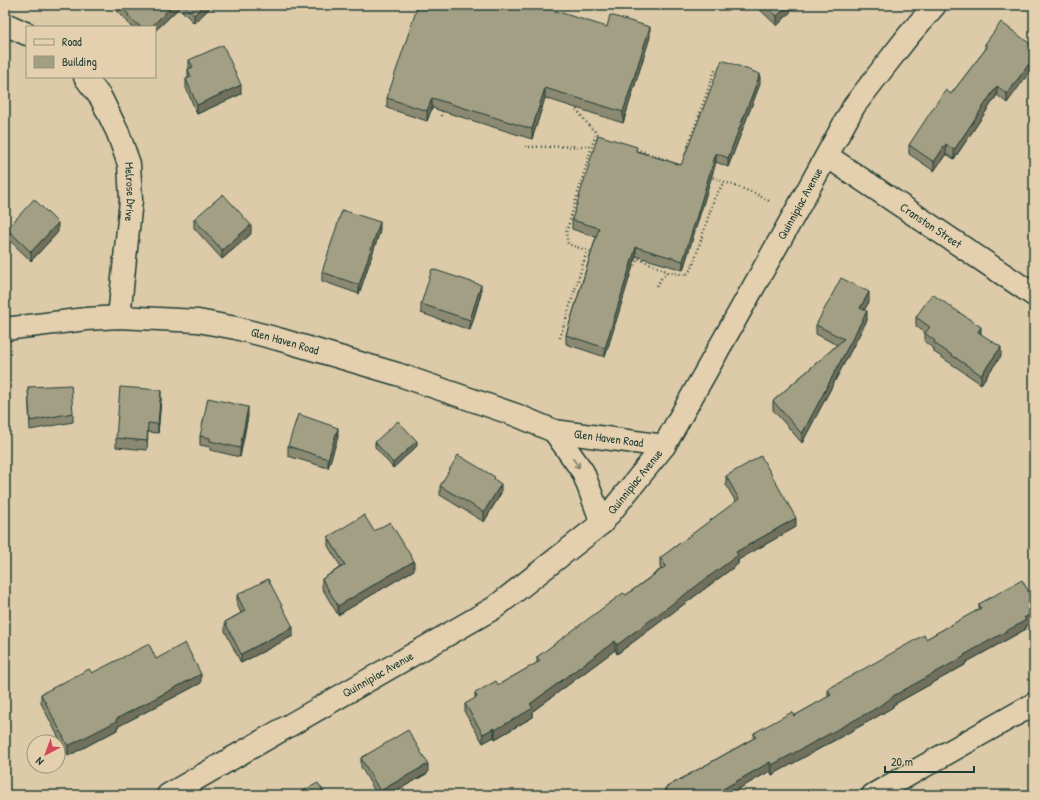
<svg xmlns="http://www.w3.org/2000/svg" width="1039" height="800" font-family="'Patrick Hand',sans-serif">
  <rect width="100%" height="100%" fill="#dccaa9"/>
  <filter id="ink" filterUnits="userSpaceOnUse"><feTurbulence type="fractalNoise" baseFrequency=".025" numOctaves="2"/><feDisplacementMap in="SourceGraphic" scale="8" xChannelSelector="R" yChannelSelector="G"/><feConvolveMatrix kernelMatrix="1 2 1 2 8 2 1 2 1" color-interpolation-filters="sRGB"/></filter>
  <g filter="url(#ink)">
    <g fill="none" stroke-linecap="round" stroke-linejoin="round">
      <!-- minor casing -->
      <g stroke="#1f3d34" stroke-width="25">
        <g id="minor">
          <path d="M5,24L27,34"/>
          <path id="s1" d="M85,77L101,98L118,133L129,164L131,200L119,317"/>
          <path id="s2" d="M827,156L1034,295"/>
          <path id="s3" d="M5,329L86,319L119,317L198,321L236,328L278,339L397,374L516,415L554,431L664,446"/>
          <path d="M554,431L583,472L602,523"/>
          <path d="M873,795L1034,704"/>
        </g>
      </g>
      <!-- secondary casing -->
      <g stroke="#1f3d34" stroke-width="25">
        <g id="secondary">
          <path id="s4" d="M168,795L494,608L602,523L664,446L794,215L854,106L884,67L909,35L935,5"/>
        </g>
      </g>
      <!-- path -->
      <g stroke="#1f3d34" stroke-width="2.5" stroke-dasharray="1 3" stroke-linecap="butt">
        <path d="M574,106L590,127L601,137"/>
        <path d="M441,116L443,109"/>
        <path d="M525,147L592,146"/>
        <path d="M636,149L667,160"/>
        <path d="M684,158L715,70"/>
        <path d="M709,176L754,193L771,202"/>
        <path d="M594,253L568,244L566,233L596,133"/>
        <path d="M639,255L638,258L668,272L686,275L692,268L714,199L724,182"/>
        <path d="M631,265L634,266L638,258"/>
        <path d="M657,286L661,279L667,272"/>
        <path d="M560,338L587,251"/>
      </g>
      <!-- minor -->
      <use href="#minor" stroke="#e4d0ae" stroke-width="22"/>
      <!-- secondary -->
      <use href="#secondary" stroke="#e4d0ae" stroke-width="22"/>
    </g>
    <!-- wall -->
    <g fill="#8b8972" stroke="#1f3d34">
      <path d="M118,5H213L194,23L179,8L155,31V27H131L128,24V22L118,12Z"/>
      <path d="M755,5H797L777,26Z"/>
      <path d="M607,27L650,37L623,123L545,98L532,139L432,108L427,121L387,108V98Z"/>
      <path d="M985,44L1034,47L1007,103L997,95L954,159L946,154L934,171L909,154V145L951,94L985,50Z"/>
      <path d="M189,60L241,94L197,114L186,88V79L188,78V69H189Z"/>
      <path d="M760,84L728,167L716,162L683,270L636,256L605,357L566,344V335L596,237L572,229V220L637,151L681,165Z"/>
      <path d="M194,219L251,234L222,259L194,228Z"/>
      <path d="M7,229L58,232L31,261L7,238Z"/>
      <path d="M380,231L359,294L322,281V272Z"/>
      <path d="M481,294L470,330L421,313V304Z"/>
      <path d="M869,302L864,310L867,320L802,443L773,410V401L837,345L816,334V325Z"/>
      <path d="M916,317L981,334L1001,356L981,384L934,352V349L925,342V333L916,326Z"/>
      <path d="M28,387L73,413V422L30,430Z"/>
      <path d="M161,399L158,433L148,432L147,450L116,447V438Z"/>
      <path d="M248,416L240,457L210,450V447L200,445V436Z"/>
      <path d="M338,437L328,468L288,456V446Z"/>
      <path d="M375,442L417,446L393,468L375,447Z"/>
      <path d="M726,476L796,527L738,560V564L617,654L615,650L533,711V717L495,739L494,737L483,743L465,713V704L475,699V693L498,685L537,663V657L626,595L661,569L660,567V558L736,502L726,485Z"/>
      <path d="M495,480L501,493L484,522L440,495V486Z"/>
      <path d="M374,531L414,570L338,615L322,588V579L341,567L328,546V537Z"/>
      <path d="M237,595L293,636L241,663L225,631V622L241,613L237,604Z"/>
      <path d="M1034,601V621L1026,626V629L965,663V665L893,705V707L873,719L772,775L770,771L728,795H665V788L754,738V733L794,716L828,697V689L926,639L979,610V604Z"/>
      <path d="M156,659L201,683L117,727V730L68,756L41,703V694L92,673Z"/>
      <path d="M361,758L428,773L389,795H377L361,767Z"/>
    </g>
    <!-- shaded-wall -->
    <g fill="#716f5d" stroke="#1f3d34">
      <path d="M173,5H179V8L155,31V27H151Z"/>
      <path d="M204,5H213L194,23V15Z"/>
      <path d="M788,5H797L777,26V16Z"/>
      <path d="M650,27V37L623,123V112Z"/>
      <path d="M1034,57V66L1007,103V94Z"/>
      <path d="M760,74V84L728,167V158Z"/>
      <path d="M241,85V94L197,114V105Z"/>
      <path d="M997,86V95L954,159V150Z"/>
      <path d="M545,88V98L532,139V129Z"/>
      <path d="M432,98V108L427,121V111Z"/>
      <path d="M946,144V154L934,171V162Z"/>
      <path d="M716,153V162L683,270V261Z"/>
      <path d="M380,222V231L359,294V285Z"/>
      <path d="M58,223V232L31,261V252Z"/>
      <path d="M251,225V234L222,259V250Z"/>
      <path d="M636,247V256L605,357V348Z"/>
      <path d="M481,285V294L470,330V320Z"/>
      <path d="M869,292V302L860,317V308Z"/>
      <path d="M867,311V320L802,443V434Z"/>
      <path d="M981,327V336L978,332Z"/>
      <path d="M1001,347V356L981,384V375Z"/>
      <path d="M161,390V399L158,433V424Z"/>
      <path d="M248,407V416L240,457V448Z"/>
      <path d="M338,428V437L328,468V459Z"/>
      <path d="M417,441V446L393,468V463Z"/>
      <path d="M501,484V493L484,522V512Z"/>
      <path d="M796,518V527L738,560V564L617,654V645L736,552Z"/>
      <path d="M414,561V570L338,615V606Z"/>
      <path d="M1034,612V621L1026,626V629L965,663V665L893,705V707L873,719L772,775V765L893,696L964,655Z"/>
      <path d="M293,627V636L241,663V654Z"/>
      <path d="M615,641V650L533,711V717L495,739V730Z"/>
      <path d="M201,674V683L117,727V730L68,756V746L116,719Z"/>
      <path d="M494,728V737L483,743V734Z"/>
      <path d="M770,762V771L728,795H723V789Z"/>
      <path d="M428,764V773L389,795H380V791Z"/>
    </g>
    <!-- building -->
    <g fill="#a29f85" stroke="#1f3d34">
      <path d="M120,5H173L151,27H141L128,16L129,15Z"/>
      <path d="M184,5H204L194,15Z"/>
      <path d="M418,5H536L607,27L610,15L650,27L623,112L545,88L532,129L432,98L427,111L387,98Z"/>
      <path d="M765,5H788L777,16Z"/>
      <path d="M1001,22L1034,47V57L1007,94L997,86L954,150L946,144L934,162L909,145L945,90L951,94L988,46L985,44Z"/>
      <path d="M223,45L241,85L197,105L186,79L191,77L188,69L193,67L189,60Z"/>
      <path d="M722,60L760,74L728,158L716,153L683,261L636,247L605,348L566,335L599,228L572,220L598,135L637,147L636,151L681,165Z"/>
      <path d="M223,194L251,225L222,250L194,219Z"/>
      <path d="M34,199L58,223L31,252L7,229Z"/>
      <path d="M342,210L380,222L359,285L322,272Z"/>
      <path d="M432,269L481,285L470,320L421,304Z"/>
      <path d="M841,278L869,292L860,308L867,311L802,434L773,401L844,339L816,325Z"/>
      <path d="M932,294L981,327L978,332L1001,347L981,375L934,343L935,341L925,333L930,327L916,317Z"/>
      <path d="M71,385L73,413L30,421L28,387Z"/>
      <path d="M120,387L161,390L158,424L148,423L147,441L116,438Z"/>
      <path d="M208,398L248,407L240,448L210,441V438L200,436Z"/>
      <path d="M298,414L338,428L328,459L288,446Z"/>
      <path d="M398,421L417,441L393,463L375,442Z"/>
      <path d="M458,455L495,477L494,479L501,484L484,512L440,486Z"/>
      <path d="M761,456L796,518L736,552L738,555L617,645L615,641L530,704L533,708L495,730L494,728L483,734L465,704L477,697L475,693L496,681L498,685L540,661L537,657L623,593L626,595L666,566L660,558L739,499L726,476Z"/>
      <path d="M364,515L374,531L390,522L414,561L338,606L322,579L345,565L328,537Z"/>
      <path d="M268,579L293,627L241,654L225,622L245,611L237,595Z"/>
      <path d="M1022,580L1034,601V612L1024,618L1026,620L964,655L965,656L893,696V697L873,710L772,765L770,762L723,789L726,794L725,795H669L665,788L756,737L754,733L792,712L794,716L831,695L828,689L924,635L926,639L981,608L979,604Z"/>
      <path d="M185,643L201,674L116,719L117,721L68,746L41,694L89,669L92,673L149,644L156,659Z"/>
      <path d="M408,730L428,764L380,791L361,758Z"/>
      <path d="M318,783L326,795H295Z"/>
    </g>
    <!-- one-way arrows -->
    <defs><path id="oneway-shaft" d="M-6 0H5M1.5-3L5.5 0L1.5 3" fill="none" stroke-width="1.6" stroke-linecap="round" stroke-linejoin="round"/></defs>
    <use stroke="#787f6b" href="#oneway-shaft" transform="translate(576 463) rotate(55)"/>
  </g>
  <g text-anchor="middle" stroke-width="3" stroke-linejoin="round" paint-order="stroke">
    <!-- street labels -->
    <g font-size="12" fill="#1f3d34" stroke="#e4d0ae">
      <text dy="4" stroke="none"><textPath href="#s1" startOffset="126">Melrose Drive</textPath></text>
      <text dy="4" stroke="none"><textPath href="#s4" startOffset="890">Quinnipiac Avenue</textPath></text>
      <text dy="4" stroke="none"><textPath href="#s2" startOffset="125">Cranston Street</textPath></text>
      <text dy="4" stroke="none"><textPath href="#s3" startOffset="283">Glen Haven Road</textPath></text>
      <text dy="4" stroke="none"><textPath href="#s3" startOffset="622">Glen Haven Road</textPath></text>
      <text dy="4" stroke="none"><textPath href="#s4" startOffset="566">Quinnipiac Avenue</textPath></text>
      <text dy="4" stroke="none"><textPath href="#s4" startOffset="242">Quinnipiac Avenue</textPath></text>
    </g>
  </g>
  <!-- margin -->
  <rect width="1039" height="800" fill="none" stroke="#e4d0ae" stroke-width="20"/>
  <rect x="10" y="10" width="1019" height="780" fill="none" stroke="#1f3d34" stroke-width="1.5" filter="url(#ink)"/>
  <!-- legend -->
  <rect x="26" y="26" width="130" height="52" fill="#e4d0ae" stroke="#95957d"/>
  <rect x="34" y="39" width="20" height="6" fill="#e4d0ae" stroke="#95957d"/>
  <text x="62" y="46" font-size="12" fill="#1f3d34">Road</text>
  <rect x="34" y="56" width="20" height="12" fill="#a29f85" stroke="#95957d"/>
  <text x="62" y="66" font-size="12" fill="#1f3d34">Building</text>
  <!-- north arrow -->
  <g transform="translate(46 754) rotate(221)"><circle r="19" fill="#e4d0ae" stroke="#95957d"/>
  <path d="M0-3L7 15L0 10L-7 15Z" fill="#d1495b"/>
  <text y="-6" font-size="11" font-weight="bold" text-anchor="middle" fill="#1f3d34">N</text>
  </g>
  <!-- scale -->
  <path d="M885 766v6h89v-6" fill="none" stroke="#1f3d34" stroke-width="2"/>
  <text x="891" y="766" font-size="12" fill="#1f3d34" stroke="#e4d0ae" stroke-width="3" paint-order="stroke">20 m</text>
</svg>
